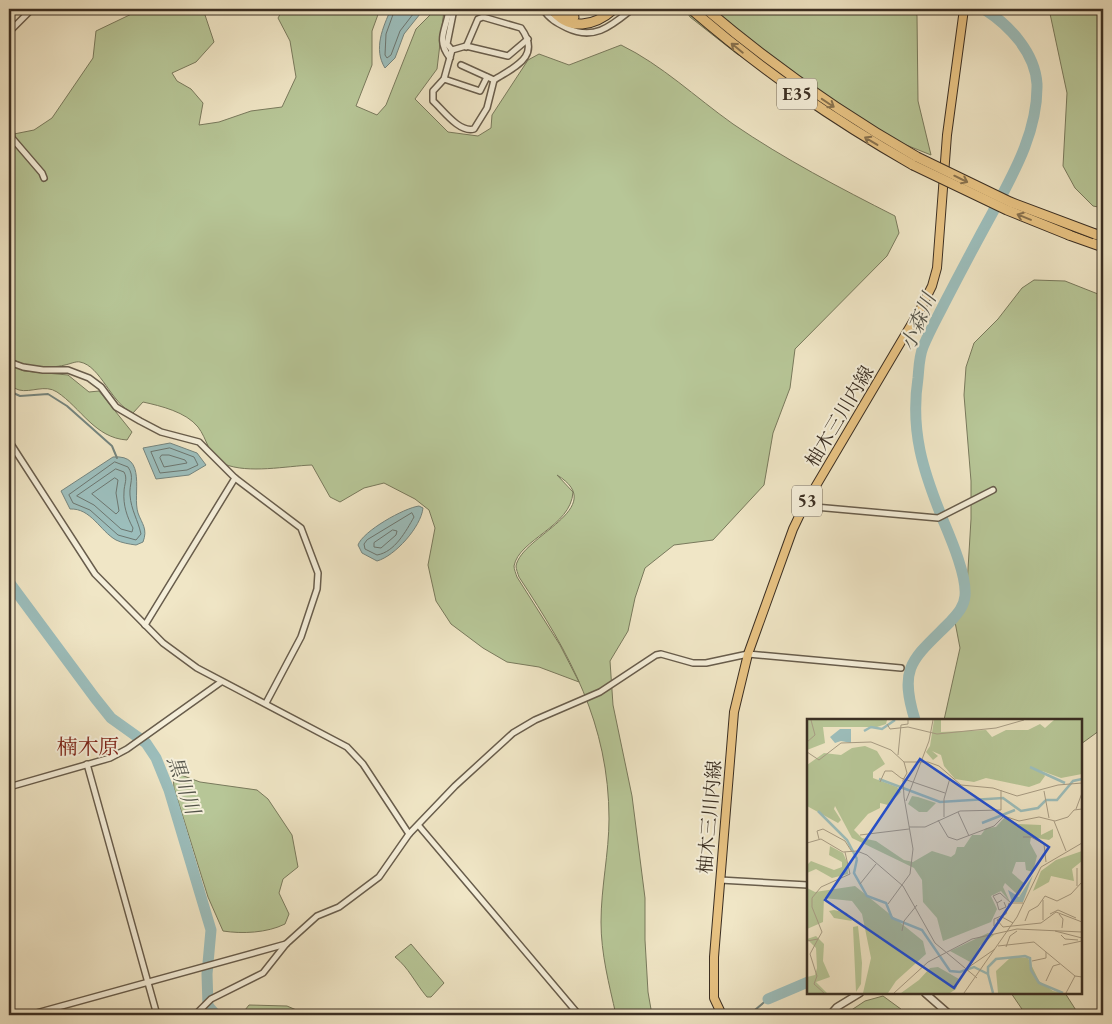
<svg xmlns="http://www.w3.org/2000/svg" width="1112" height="1024" font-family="'EB Garamond','Noto Serif JP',serif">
  <rect width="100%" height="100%" fill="#f0e6c6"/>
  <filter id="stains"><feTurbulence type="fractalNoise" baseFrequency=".004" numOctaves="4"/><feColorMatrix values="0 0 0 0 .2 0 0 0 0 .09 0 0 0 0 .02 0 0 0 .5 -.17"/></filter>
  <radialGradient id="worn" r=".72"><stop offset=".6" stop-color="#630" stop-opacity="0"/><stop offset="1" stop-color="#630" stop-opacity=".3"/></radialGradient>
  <!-- green -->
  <g fill="#b7c697" stroke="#797a5d">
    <path d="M142,9H203L214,42L196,62L172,73L177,81L191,89L203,103L199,125L219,122L251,111L282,107L296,77L290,41L278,18L283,9H380L372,31V65L356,106L377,115L386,105L416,29L434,11L444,10L437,69L415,99L448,132L478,136L491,128L492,115L528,60L539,54L569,65L621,45C662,65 695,97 733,124C784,159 840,188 895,216L899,233L887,256L795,349L790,388L773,433L764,485L713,540L674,545L645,568L635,598L628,631L610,661L613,705L632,796L645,898V940L648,992L652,1015H616C609,984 601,954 601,922C601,887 609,853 609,819C609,724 570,654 519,577C518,574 516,569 516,566C521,536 611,508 557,475L573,492C571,527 519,539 514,566C514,569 516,574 517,577L560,645L579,682L539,667L507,662L483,648L451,624L436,601L428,565L435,528L429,510L415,499L384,483L364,488L340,502L330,497L312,465C286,466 249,474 224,464C209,458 207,438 198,427C186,412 161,406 143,402L133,413C111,404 101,366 80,362C76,361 70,364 65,365C48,369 22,368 9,356V129L14,134L34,130L52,118L93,58L96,31Z"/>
    <path d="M685,9H770L790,14L863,12L867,9H915L917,16L918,101L931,155L849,122L737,54L690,17Z"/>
    <path d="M1049,9H1103V208L1093,206L1075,188L1063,166L1067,93Z"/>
    <path d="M1034,280L1065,281L1103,296V728L1081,744V720H944L960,648L955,622L967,586L971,519V481L964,395L966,367L974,343L998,319L1022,288Z"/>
    <path d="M9,364L24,371L68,375L89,392L99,391L132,432L127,440C95,438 81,408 57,392C45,384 31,393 19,390C15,389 11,385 9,383Z"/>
    <path d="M173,775H181L200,782L257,790L268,799L292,835L298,867L283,879L279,893L289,914L285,924C267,933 242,934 223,931L208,897L174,788Z"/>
    <path d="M411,944L444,983L431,997H427C415,983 409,968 395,957Z"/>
    <path d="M1011,993H1065L1079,1015H1026Z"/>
    <path d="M883,996L909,1015H844L865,1001Z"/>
    <path d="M249,1005L287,1006L308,1015H241Z"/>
  </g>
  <!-- water -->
  <g fill="#9cbebc" stroke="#75857f">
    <path d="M391,9H424L404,34L395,58L385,68C373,49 383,27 391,9Z"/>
    <path d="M170,443L197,453L206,465L189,475L156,479L143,448Z"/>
    <path d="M113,457C148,454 132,494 138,513C142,524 148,529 143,542L136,545C129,544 122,543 116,540C100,531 91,508 70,509L61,491Z"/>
    <path d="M419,506L423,508C421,527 395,556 377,561L362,553L358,545C363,531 404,508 419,506Z"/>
  </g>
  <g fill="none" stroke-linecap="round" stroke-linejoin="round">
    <!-- shore -->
    <g stroke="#6c7670" stroke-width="1">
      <path d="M395,9L386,34L385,55L387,58L391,55L400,31L417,9"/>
      <path d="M170,448L194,457L198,465L187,470L160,473L151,452Z"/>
      <path d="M162,455H169L185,460L187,463L164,467L160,458Z"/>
      <path d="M115,462L128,467C135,477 129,484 130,495C131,510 138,520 141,534L136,540L118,535L90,510L73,503L69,495Z"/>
      <path d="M116,469L124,472C128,479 124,484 124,492C123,505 127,517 133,528L132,532L121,529L94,505L77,496Z"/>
      <path d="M115,478L118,480L116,493L119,511L116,514L92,494Z"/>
      <path d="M412,513L414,517C406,531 395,552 377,555L365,549L364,544L367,540Z"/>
      <path d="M393,530L397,531L396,535L381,548L374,547V543Z"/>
    </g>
    <!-- stream -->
    <g stroke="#75857f" stroke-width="2">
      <path d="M9,391L20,396L48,394L67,406L112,446L117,458"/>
      <path d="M749,1015L768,999"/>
    </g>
    <!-- river -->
    <g stroke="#9cbebc" stroke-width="11">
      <path d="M9,582L95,698L111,718L146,743L156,758L169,790L211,930L207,974L208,1006L216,1015"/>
      <path d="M915,720C898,666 913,659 950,622C957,614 964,607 965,596C967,576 951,539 943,520C923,471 910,431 918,378C919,368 919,357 923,347C929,332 937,318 944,304C960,273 977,241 994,210C1015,171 1038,130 1037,84C1035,52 1009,25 984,9"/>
      <path d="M768,999L808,982"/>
    </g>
    <!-- minor casing -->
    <g stroke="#685d4c" stroke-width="8">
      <g id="minor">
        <path d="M449,9C447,29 435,39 450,58"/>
        <path d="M543,9C549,19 557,23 567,28C594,41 611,26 631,10"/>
        <path d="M9,32L32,9"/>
        <path d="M452,50L447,44L454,9"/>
        <path d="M461,65L494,80C514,67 542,57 521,28L483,17L478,19L466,47"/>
        <path d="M444,79L480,91L487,77"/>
        <path d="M494,80L487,108L474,129C459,133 443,110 433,101V91L444,79L452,50L466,46L508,56L528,39"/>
        <path d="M9,118L12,138L42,173L44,178"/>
        <path d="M9,362L23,367L43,370H68L89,378L101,387L116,407L140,421L161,432L199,442L235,478L301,528L318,573L317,589L301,637L266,703"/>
        <path d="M9,441L95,574L163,643L197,668L347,747L363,764L409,834"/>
        <path d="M804,506L938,518L993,490"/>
        <path d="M145,625L235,478"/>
        <path d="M87,764L157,1015"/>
        <path d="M9,787L110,758L127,749L221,682"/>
        <path d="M419,826L579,1015"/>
        <path d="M720,880L808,885"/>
        <path d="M9,1008L13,1015"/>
        <path d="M29,1015L286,944"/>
        <path d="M195,1015L211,999L263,973L286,944L317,916L339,907L379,877L409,834L455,786L513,733L535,720L600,692L656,655L661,654L693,663H706L748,654L901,668"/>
      </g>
    </g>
    <!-- tertiary casing -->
    <g stroke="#685d4c" stroke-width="9">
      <g id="tertiary">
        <path d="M925,993L950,1015"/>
        <path d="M830,1015L837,1007L860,993"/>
      </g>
    </g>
    <!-- primary casing -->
    <g stroke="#3b2f23" stroke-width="10">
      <path id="primary" d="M722,1015L714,998V957L734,712L748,654L793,529L804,506L921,308L932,286L937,268L947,135L964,9"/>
    </g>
    <!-- motorway casing -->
    <g stroke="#3b2f23" stroke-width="11">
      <g id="motorway">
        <path d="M552,9C569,32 595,26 614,9"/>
        <path d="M560,9L574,17"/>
        <path d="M691,9C763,71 831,118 913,165"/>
        <path d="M706,9C772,65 842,114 917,157"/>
        <path d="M1095,234L1103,237"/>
        <path d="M1069,235L1103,247"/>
      </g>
    </g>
    <!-- minor -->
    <use href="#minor" stroke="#f5efda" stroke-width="5"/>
    <!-- tertiary -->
    <use href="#tertiary" stroke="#f5efda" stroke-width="6"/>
    <!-- primary -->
    <use href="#primary" stroke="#e8c383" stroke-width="8"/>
    <!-- motorway -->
    <use href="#motorway" stroke="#e8c383" stroke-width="9"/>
    <!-- motorway-bridge casing -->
    <g stroke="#3b2f23" stroke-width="11" stroke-linecap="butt">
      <g id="motorway-bridge">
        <path d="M917,157L1010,202L1095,234"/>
        <path d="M913,165L1007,210L1069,235"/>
      </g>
    </g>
    <!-- motorway-bridge -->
    <use href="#motorway-bridge" stroke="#e8c383" stroke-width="9"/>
  </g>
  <!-- one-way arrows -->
  <defs><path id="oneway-shaft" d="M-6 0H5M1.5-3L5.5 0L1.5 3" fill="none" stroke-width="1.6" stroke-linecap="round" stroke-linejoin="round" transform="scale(1.25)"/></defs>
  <g stroke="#89724e">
    <use href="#oneway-shaft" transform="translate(737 48) rotate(-141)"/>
    <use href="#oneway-shaft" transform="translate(828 103) rotate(34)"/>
    <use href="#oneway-shaft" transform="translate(871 141) rotate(-149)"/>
    <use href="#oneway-shaft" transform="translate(961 179) rotate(26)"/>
    <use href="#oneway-shaft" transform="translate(1024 217) rotate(-158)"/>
  </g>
  <g text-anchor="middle" stroke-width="4" stroke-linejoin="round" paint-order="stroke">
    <!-- shield labels -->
    <g fill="#f5efda" stroke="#73695a" stroke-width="1">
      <rect x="777" y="78.5" width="40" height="31" rx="4"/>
      <rect x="792" y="485.5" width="30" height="31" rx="4"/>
    </g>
    <g font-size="18" font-weight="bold" fill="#3b2f23">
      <text x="797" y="100">E35</text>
      <text x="807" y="507">53</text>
    </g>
    <!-- street labels -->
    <g font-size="19" fill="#3b2f23" stroke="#f5efda">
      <text transform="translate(839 416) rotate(-59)" y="7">柚木三川内線</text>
      <text transform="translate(709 817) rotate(-85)" y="7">柚木三川内線</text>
    </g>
    <!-- water labels -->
    <g font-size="20" font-style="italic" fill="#535349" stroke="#f5efda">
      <text transform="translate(918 322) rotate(-67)" y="7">小森川</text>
      <text transform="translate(184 785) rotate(71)" y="7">黒川川</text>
    </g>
    <!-- quarter labels -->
    <g font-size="21" fill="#7a1f14" stroke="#f5efda">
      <text x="88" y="754">楠木原</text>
    </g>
  </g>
  <!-- overview -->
  <g transform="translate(807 719)">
    <rect width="275" height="275" fill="#f0e6c6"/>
    <path d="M0,1H80L79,5L70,8H16L18,24L0,31ZM127,1H134V13L179,11L185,18L199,11H221L233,5L238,9L247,1H275V55L254,59L235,52L238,57L233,64L222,68L179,59L167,63L148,60L137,47L134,36L125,32L131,37L126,41L119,33L123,27ZM58,27L70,32L78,45L66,53V59L90,68L94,73L81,86L73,84V89L61,95L47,111L55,119L69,122L97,141L106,143L125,132L144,138L148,135L150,128H157L165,116H174L179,109L189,108L198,98L211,105L234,106V116L246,110V118L242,121L224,118L223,124L230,137L226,153L219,151L218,143H209L205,154L218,165L212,177L198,164L196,168L203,183L194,172L184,177L190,190L184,203L136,222L130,199L116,183L115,161L107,149L45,119L28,87L27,90L34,101L31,104L0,87V46L17,34L34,36L45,29ZM105,77L111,78L129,84L120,93H112L101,85ZM23,127L36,134L40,143L41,155L25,159L9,150L0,154V146L4,142L27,151L35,148V143L22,136ZM275,132V142L265,150L267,162L244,157L242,163L226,172L234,152L249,141ZM48,167L116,222L119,235L89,262L81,274H56L64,239L55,195L45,182L17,179L16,203L0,210V169L8,173ZM27,191L40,194L45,202L27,199L22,192ZM51,207L55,244L54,265L49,273L46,208ZM181,214L187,216L173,227L165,244L143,232ZM9,217L17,225L16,242L23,258L9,263L20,274H0V258L8,256L10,249L9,229L0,220ZM211,238L221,239L232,262L246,272L257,274H191L189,252L203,239ZM131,248L152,260L149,270L143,274H94L112,261L123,249Z" fill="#b7c697"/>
    <path d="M33,10H44V24L34,22L28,24L23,18ZM226,156L216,183H205L201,171L212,178Z" fill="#9cbebc"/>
    <path fill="none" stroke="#9cbebc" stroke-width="2.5" d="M57,12L64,8L75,10L88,1M223,48L258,64M72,60L133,83L196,79L214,92L231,89L239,81H250L266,62L275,60M11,92L40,121L50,140M175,104L208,91M50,140L47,154L60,177L79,184L85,199L115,211L143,252L153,253L167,248L181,255L186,274M181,255V248L189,240L218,237L223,239L224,251L232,264L256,274"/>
    <path fill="none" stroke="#a89d85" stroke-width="1" d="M80,5L83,10L101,8L130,15L189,9L217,1M0,23L8,16L4,1M0,33L12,41L34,24L64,23L84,31L97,43L100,54L96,61L97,78L106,130L103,155L81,185M91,36L94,6L101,5V1M97,43H121L132,47L154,66L186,69L210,77L251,66L275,64M73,63L78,52H85L94,59L138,74M237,72L242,99M99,82L122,22L126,1M269,90L275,74M151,93L162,117M137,98V80L143,59M131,101L141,118L150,121L187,107L197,97L212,102L232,98L248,102L261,98L267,91L275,90M247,102L259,132M102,108H118L153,92L194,91V71M53,116L102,110M216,118H224L237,125L239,143M12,120L10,112L16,110L38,122L45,133M0,124L14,120L36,133L50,132L60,136L96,167L128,224L170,259M270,149V167M53,165L69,145M195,181L190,184L192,191L199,188L197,183M236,181V201M190,184L186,177L193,174L204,184H216M243,195L251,191L269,199M252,195L256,200L255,209M218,202L222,192L231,187L238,177L250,182L264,175L275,163M206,204L195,198L190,201L196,208L234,204L249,193L275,203M187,207V200L199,195L202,184M95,212L97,202L110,186M248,212L275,219M254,216L258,220L271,221M11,220L3,235L10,257L7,265L17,274M0,222L11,220L15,213L5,188V179L14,168L43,155L38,133M256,226L275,222M191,227L227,223L268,257L275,258M199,228L203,217L210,212M225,242L239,239V233M159,250L188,230M239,262L246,247L253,245M87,274L121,243L165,220L210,210L275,213M157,274L210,198L234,148L275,124M259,274L268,257"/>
    <path fill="#1d4ed8" fill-opacity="0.15" stroke="#1d4ed8" stroke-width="2.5" d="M113,40L242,128L147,269L18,181Z"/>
    <rect width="275" height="275" fill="none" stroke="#3b2f23" stroke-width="2.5"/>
  </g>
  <!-- margin -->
  <rect width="1112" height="1024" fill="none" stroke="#f0e6c6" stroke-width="30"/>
  <rect x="10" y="10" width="1092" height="1004" fill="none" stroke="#3b2f23" stroke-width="2.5"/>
  <rect x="15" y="15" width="1082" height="994" fill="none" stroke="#3b2f23"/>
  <rect width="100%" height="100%" filter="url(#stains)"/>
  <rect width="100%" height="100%" fill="url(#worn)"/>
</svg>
